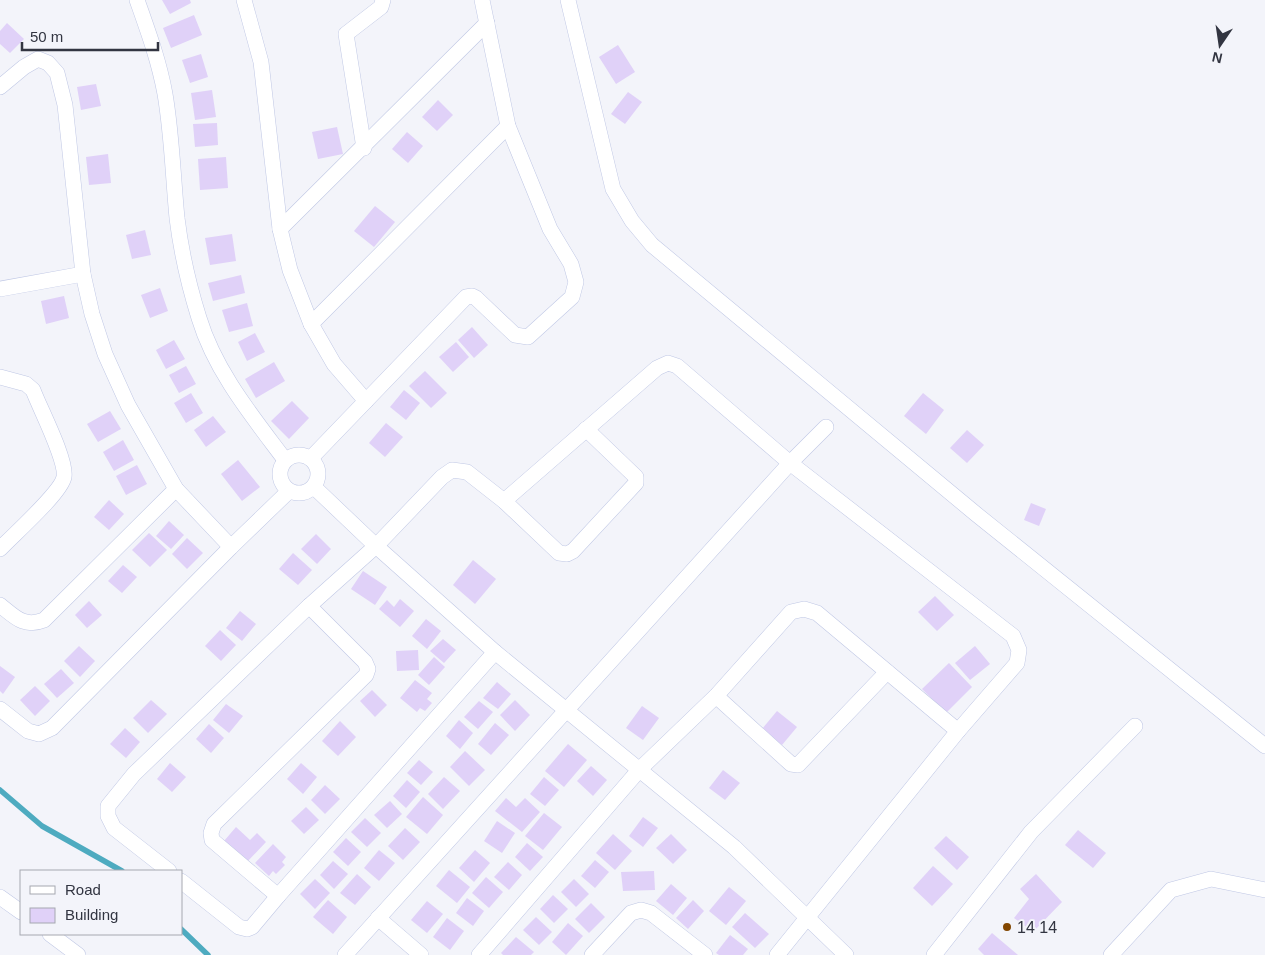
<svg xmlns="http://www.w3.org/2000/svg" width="1265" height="955" font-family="Arial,sans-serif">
  <rect width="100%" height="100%" fill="#f3f4fa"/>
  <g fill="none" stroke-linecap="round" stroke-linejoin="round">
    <!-- stream -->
    <g stroke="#4eabc0" stroke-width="5.5">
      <path d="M0,790L42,826L122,871"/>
      <path d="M181,929L208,955"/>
    </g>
  </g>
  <!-- building -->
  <g fill="#e0d1f8">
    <path d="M162,0H190L191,3L170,14Z"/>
    <path d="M194,15L202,35L171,48L163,28Z"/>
    <path d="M7,23L24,39L10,53L0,44V31Z"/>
    <path d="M618,45L635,72L616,84L599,57Z"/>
    <path d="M201,54L208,77L190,83L182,60Z"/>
    <path d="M96,84L101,106L81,110L77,87Z"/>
    <path d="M212,90L216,117L195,120L191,93Z"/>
    <path d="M628,92L642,102L625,124L611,114Z"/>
    <path d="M438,100L453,115L437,131L422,117Z"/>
    <path d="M217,123L218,145L195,147L193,124Z"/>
    <path d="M337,127L343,154L318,159L312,132Z"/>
    <path d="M407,132L423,146L408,163L392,149Z"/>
    <path d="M108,154L111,183L89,185L86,157Z"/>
    <path d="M226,157L228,188L200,190L198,159Z"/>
    <path d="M375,206L395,222L374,247L354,231Z"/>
    <path d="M145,230L151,255L132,259L126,235Z"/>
    <path d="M232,234L236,261L210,265L205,238Z"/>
    <path d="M241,275L245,293L213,301L208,283Z"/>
    <path d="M160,288L168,311L150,318L141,295Z"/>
    <path d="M64,296L69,318L46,324L41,301Z"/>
    <path d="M247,303L253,326L229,332L222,310Z"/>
    <path d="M472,327L488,345L474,358L458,340Z"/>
    <path d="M255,333L265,352L247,361L238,342Z"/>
    <path d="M174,340L185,359L166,369L156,350Z"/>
    <path d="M456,342L469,357L453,372L439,357Z"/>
    <path d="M274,362L285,381L256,398L245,379Z"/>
    <path d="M186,366L196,384L179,393L169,375Z"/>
    <path d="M425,371L447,393L431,408L409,386Z"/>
    <path d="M404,390L420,403L406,420L390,407Z"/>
    <path d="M191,393L203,413L186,423L174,403Z"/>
    <path d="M923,393L944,410L926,434L904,416Z"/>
    <path d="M292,401L309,418L289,439L271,421Z"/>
    <path d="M110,411L121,429L98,442L87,424Z"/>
    <path d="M213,416L226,432L206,447L194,430Z"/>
    <path d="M386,423L403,437L385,457L369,443Z"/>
    <path d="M967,430L984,445L967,463L950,448Z"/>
    <path d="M123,440L134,460L114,471L103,452Z"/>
    <path d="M238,460L260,487L242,501L221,474Z"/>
    <path d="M137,465L147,484L126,495L116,476Z"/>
    <path d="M109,500L124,514L109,530L94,517Z"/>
    <path d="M1031,503L1046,509L1039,526L1024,520Z"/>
    <path d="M169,521L184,535L171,549L156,536Z"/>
    <path d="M149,533L167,550L150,567L132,550Z"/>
    <path d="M316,534L331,549L317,564L301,549Z"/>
    <path d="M187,538L203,553L187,569L172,554Z"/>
    <path d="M293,553L312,570L298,585L279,569Z"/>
    <path d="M473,560L496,579L475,604L453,585Z"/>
    <path d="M123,565L137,577L122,593L108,581Z"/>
    <path d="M363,571L387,587L375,605L351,589Z"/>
    <path d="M935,596L954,615L937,631L918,612Z"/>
    <path d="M400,599L414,611L400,627L379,609L387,600L394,607Z"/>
    <path d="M89,601L102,615L87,628L75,615Z"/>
    <path d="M240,611L256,624L242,641L226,628Z"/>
    <path d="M426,619L441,631L427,649L412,636Z"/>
    <path d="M220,630L236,645L221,661L205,646Z"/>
    <path d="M443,639L456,650L444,663L430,651Z"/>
    <path d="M79,646L95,661L80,677L64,661Z"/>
    <path d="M975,646L990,664L970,680L955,663Z"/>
    <path d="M418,650L419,670L397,671L396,651Z"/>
    <path d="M434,657L445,667L429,685L418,675Z"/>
    <path d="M949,663L972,687L946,713L922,689Z"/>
    <path d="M0,666L15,677L3,694L0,691Z"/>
    <path d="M61,669L74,683L57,698L44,684Z"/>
    <path d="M415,680L432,693L427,699L432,703L425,711L420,708L417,712L400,698Z"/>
    <path d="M497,682L511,694L498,709L483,698Z"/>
    <path d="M35,686L50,701L35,716L20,700Z"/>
    <path d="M372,690L387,705L375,717L360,701Z"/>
    <path d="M151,700L167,714L148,733L133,718Z"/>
    <path d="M515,700L530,715L515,731L500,715Z"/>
    <path d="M479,701L493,712L478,729L464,717Z"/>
    <path d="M226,704L243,716L229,733L213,720Z"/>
    <path d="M642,706L659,718L643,740L626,728Z"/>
    <path d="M777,711L797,727L782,745L762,729Z"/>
    <path d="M459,720L473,733L460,749L446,736Z"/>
    <path d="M340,721L356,737L338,756L322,741Z"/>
    <path d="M495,723L509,735L491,755L478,744Z"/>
    <path d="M209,724L224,738L211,753L196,739Z"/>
    <path d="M125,728L140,742L126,758L110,744Z"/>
    <path d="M568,744L587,760L564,787L545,771Z"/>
    <path d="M465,751L485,770L469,786L450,767Z"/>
    <path d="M419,760L433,772L421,785L407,773Z"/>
    <path d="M170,763L186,777L172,792L157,779Z"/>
    <path d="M301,763L317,777L303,794L287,779Z"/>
    <path d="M591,766L607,780L593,796L577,781Z"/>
    <path d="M723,770L740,783L725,800L709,788Z"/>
    <path d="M444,777L460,791L443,809L428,794Z"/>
    <path d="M544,777L559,790L545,806L530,794Z"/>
    <path d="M407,780L420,792L406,808L393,796Z"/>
    <path d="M325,785L340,799L325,814L311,800Z"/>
    <path d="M423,797L443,815L427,834L406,817Z"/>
    <path d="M506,798L516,807L525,798L540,812L522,832L495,811Z"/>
    <path d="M390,801L402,814L387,828L374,815Z"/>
    <path d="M306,807L319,820L304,834L291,821Z"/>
    <path d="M544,813L562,827L543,850L525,836Z"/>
    <path d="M643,817L658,828L643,847L629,836Z"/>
    <path d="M365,818L381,833L367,847L351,832Z"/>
    <path d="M497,821L515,833L502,853L484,841Z"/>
    <path d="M236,827L250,840L257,833L266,842L247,862L224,841Z"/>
    <path d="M405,828L420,842L403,860L388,846Z"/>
    <path d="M1078,830L1106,853L1093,868L1065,845Z"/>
    <path d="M613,834L632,851L615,870L596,853Z"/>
    <path d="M671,834L687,850L673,864L656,848Z"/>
    <path d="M946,836L969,857L957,870L934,848Z"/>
    <path d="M346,838L361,852L348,866L333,852Z"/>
    <path d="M527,843L543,857L530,871L515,857Z"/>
    <path d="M273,844L286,857L282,862L285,865L276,874L273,871L269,876L255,863Z"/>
    <path d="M379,850L395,863L379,881L364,868Z"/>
    <path d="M475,850L490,863L474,882L459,868Z"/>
    <path d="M595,860L609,872L595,888L581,876Z"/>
    <path d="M333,861L348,874L334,889L320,875Z"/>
    <path d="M508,862L522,875L509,890L494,877Z"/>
    <path d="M933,866L953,884L932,906L913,888Z"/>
    <path d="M449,870L470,887L457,903L436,886Z"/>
    <path d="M654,871L655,890L623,891L621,872Z"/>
    <path d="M357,874L371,887L355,905L340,893Z"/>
    <path d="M1036,874L1062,902L1033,932L1014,918L1029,899L1020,889Z"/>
    <path d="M486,877L503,892L489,908L472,893Z"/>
    <path d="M315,879L330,893L315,909L300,894Z"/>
    <path d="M574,879L589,894L576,907L561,892Z"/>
    <path d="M671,884L687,898L673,915L656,901Z"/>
    <path d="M729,887L746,901L726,925L709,911Z"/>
    <path d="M553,895L568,909L554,923L540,909Z"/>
    <path d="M467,898L484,911L473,926L456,913Z"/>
    <path d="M328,900L347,917L333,934L313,917Z"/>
    <path d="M693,900L704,911L688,929L676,918Z"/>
    <path d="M427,901L443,914L427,933L411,920Z"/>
    <path d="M591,903L605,917L589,933L575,919Z"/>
    <path d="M745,913L769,934L755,948L732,927Z"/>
    <path d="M536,917L552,932L539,945L523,930Z"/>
    <path d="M447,918L464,931L450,950L433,937Z"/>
    <path d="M568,923L583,936L566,955L552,942Z"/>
    <path d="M992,933L1018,955H984L978,949Z"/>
    <path d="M730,935L748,949L743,955H719L716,953Z"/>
    <path d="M516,937L534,952L531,955H503L501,953Z"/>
  </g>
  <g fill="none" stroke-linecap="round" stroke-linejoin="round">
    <!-- minor casing -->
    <g stroke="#c0c8e5" stroke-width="16">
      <g id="minor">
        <path d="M137,0C148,31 159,61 165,94C172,135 173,177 177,218C181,251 189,286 199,318C215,371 252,416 285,460"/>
        <path d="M244,0L261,62L280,229L290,270L311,324L334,364L366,401"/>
        <path d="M568,0L613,189L632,221L652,245L976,514L1265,746"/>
        <path d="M0,87L24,67L38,59L48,63L57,73L65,105L83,274L92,314L105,354L128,405L176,489L231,547"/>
        <path d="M364,148L346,34L381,7L383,0"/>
        <path d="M280,229L487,23"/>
        <path d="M0,289L83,274"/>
        <path d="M311,324L508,126"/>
        <path d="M0,377L26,384L33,390C40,409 67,460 64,477C61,493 13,535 0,549"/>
        <circle cx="299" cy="474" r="19"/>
        <path d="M311,458L466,297L472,296L476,298L515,335L528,337L572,297L576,282L571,264L550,229L508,126L482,0"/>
        <path d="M315,488L376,546L495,652L734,847L846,955"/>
        <path d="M504,501L657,368L668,363L677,366L790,463L1013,636L1019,650L1017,663L958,731L777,955"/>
        <path d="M0,605C15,617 24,628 44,620L176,489"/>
        <path d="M309,606L365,662L368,669L366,675L214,824L211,833L212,840L278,896L495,652"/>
        <path d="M716,696L791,764L798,765L887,672"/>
        <path d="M0,709L28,731L39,734L52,728L231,547L289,491"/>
        <path d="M169,871L114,828L108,816V806L134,774L309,606L376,546L442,477L452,470L467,472L504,501L559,553L567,554L573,551L636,483V477L586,429"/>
        <path d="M181,881L239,927L247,929L252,927L278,896"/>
        <path d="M0,897L21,912"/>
        <path d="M378,918L421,955"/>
        <path d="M50,934L78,955"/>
        <path d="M345,955L790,463L826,427"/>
        <path d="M479,955L640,769L716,696L791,612L804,609L817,613L958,731"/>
        <path d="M592,955L631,913L641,910L651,913L705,955"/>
        <path d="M934,955L1031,832L1135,726"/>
        <path d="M1111,955L1171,890L1211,879L1265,890"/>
      </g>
    </g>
    <!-- minor -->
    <use href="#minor" stroke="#fff" stroke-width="15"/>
  </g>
  <!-- markers -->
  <circle fill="#824600" stroke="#f3f4fa" stroke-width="2" cx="1007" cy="927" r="5"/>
  <g text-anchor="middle" stroke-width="4" stroke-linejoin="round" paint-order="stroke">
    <!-- poi labels -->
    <g font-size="16" fill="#323541" stroke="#f3f4fa" text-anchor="start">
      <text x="1017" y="933">14 14</text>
    </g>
  </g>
  <!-- legend -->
  <rect x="20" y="870" width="162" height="65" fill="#f3f4fa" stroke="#a6a8b0"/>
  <rect x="30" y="886" width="25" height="8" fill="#ffffff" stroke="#a6a8b0"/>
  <text x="65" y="895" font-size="15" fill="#323541">Road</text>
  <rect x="30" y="908" width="25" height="15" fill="#e0d1f8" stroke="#a6a8b0"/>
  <text x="65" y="920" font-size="15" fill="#323541">Building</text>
  <!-- north arrow -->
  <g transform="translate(1220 45) rotate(193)" stroke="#f3f4fa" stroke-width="4" paint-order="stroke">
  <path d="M0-4L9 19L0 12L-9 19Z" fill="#323541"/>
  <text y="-8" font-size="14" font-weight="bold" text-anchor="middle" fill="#323541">N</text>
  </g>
  <!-- scale -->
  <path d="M22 42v8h136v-8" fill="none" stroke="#323541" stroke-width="2.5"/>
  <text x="30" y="42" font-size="15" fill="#323541" stroke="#f3f4fa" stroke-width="4" paint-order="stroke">50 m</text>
</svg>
